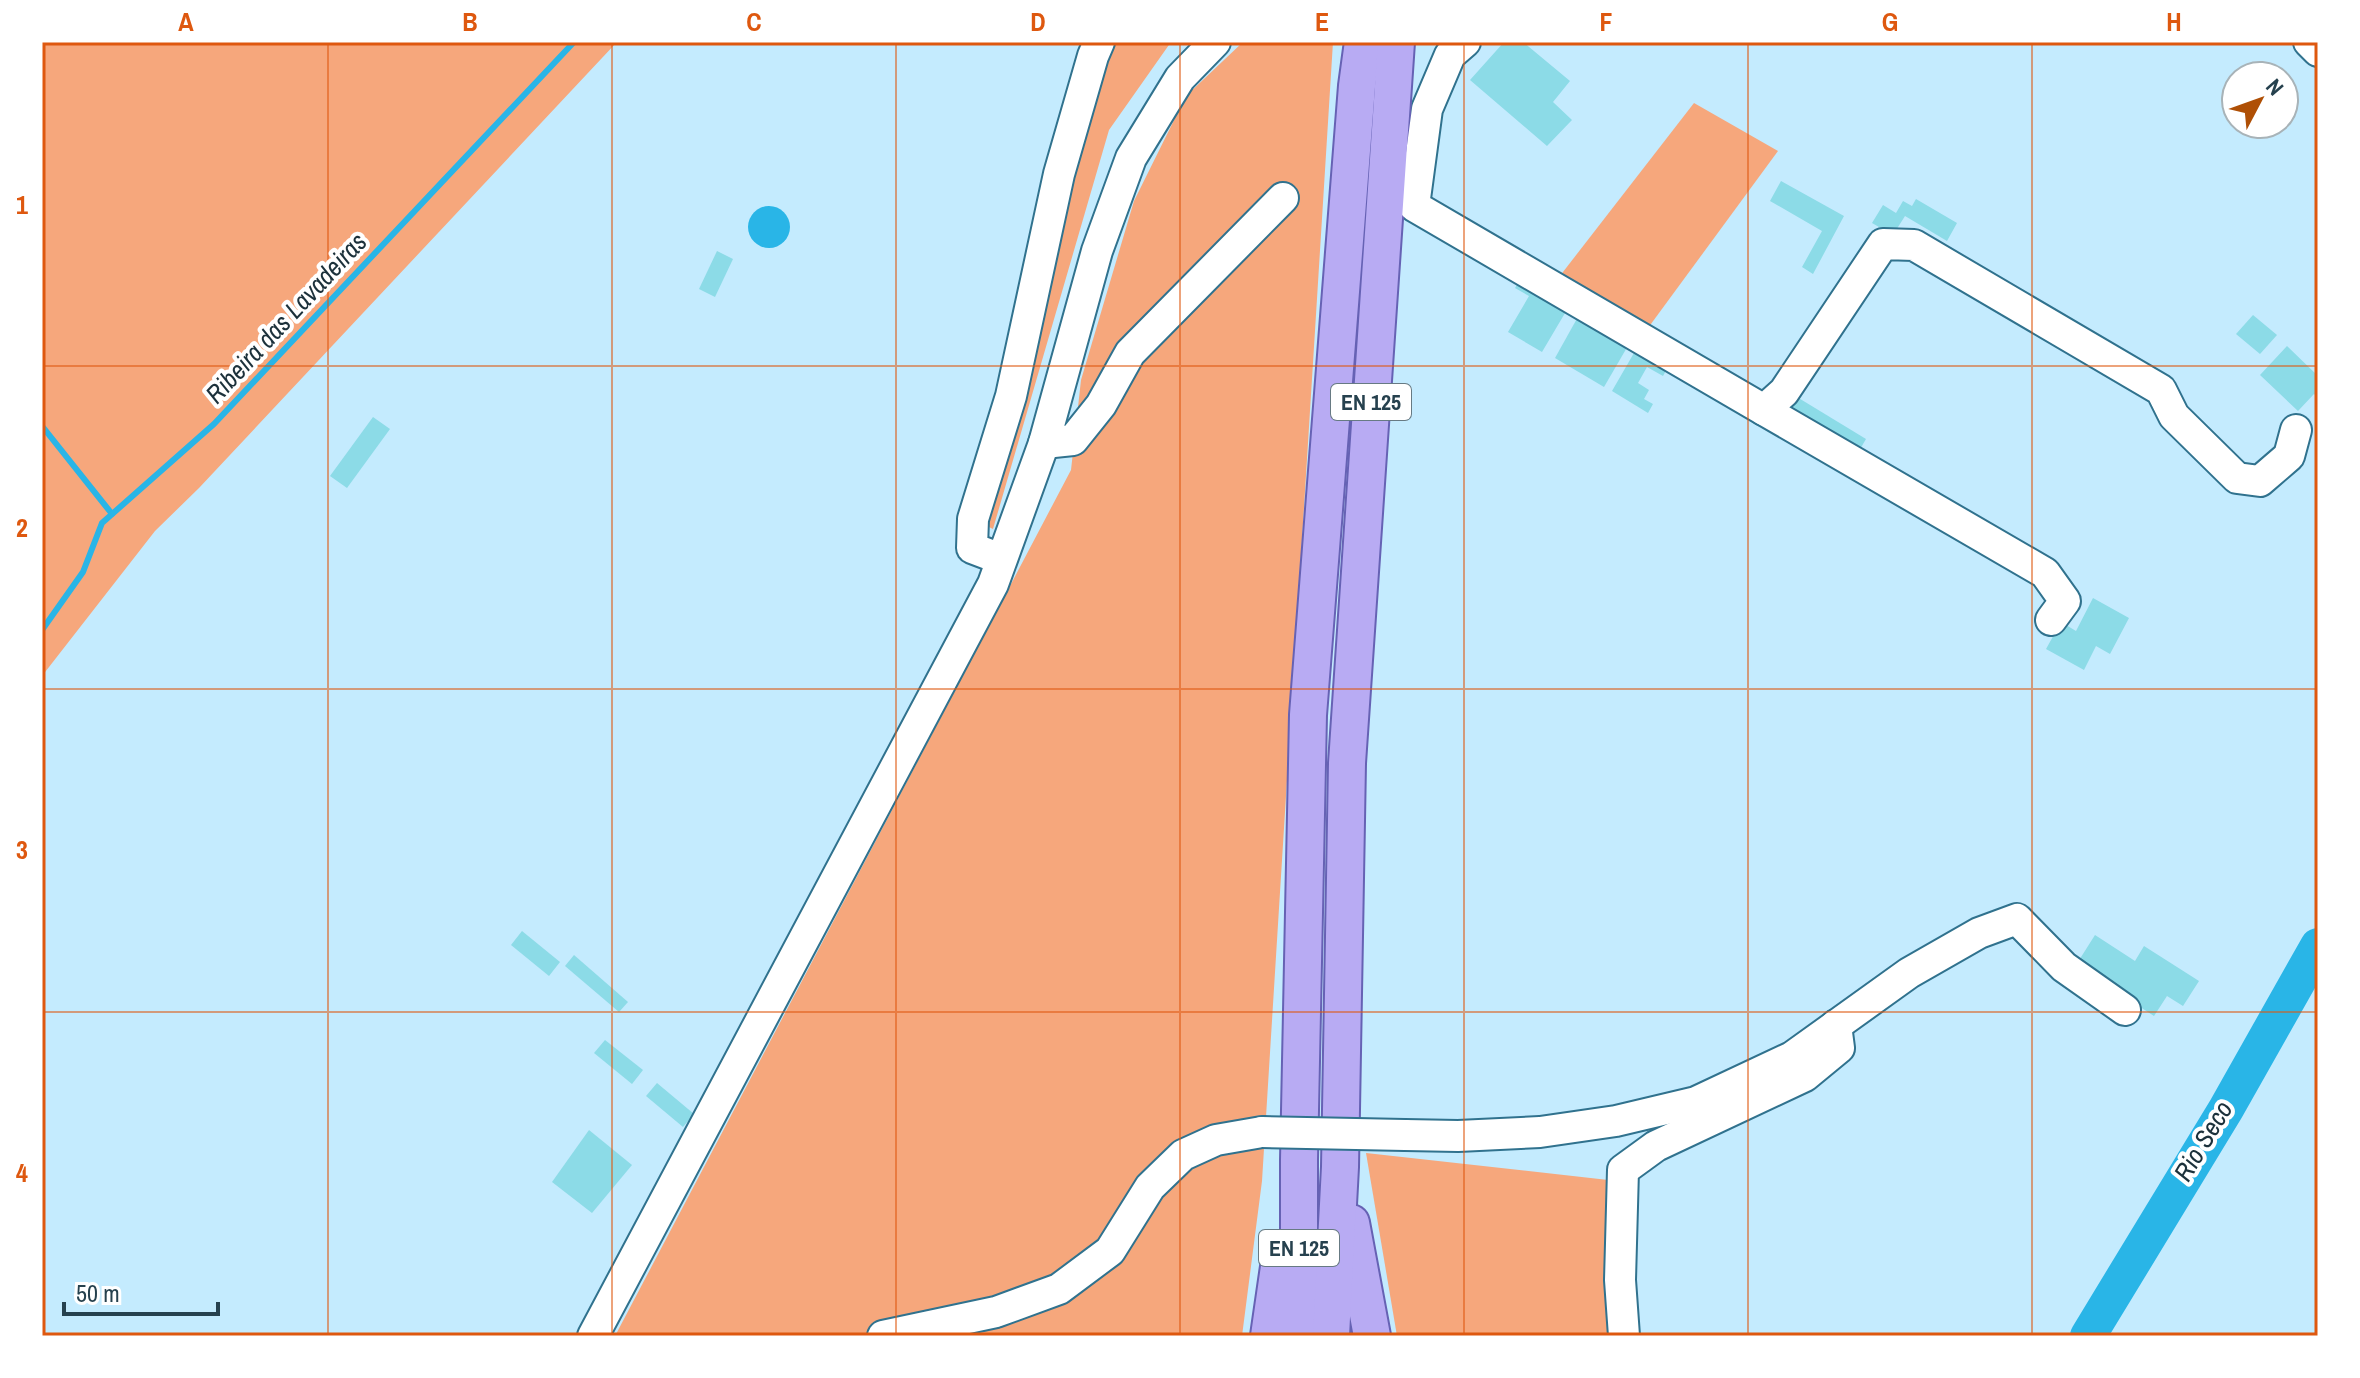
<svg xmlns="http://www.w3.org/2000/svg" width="2360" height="1378" font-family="'Archivo Narrow',sans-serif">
  <rect width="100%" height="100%" fill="#c4ebfe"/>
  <!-- green -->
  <g fill="#f6a77c">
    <path d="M42,42H617L199,488L155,531L42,676Z"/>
    <path d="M1078,42H1171L1109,130L993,529L973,519L1093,56Z"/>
    <path d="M1243,42H1333L1262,1181L1242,1336H615L1071,470L1081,380L1134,201L1186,96Z"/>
    <path d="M1694,103L1778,151L1648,328L1556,281Z"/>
    <path d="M1366,1153L1626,1182L1638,1336H1397Z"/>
  </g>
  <!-- water -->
  <circle fill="#29b5e7" cx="769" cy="227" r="21"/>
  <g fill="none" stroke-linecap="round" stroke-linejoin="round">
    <!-- stream -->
    <g stroke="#29b5e7" stroke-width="6">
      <path d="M42,426L112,514"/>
      <path d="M42,630L83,572L102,523L214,424L574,42"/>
    </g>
    <!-- river -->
    <path stroke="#29b5e7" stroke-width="36" d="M2088,1336L2226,1109L2318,946"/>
  </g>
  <!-- building -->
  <g fill="#8cdbe7">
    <path d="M1504,42H1523L1570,81L1553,102L1572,120L1547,146L1470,80Z"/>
    <path d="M1781,181L1844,216L1813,274L1802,267L1822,231L1770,201Z"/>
    <path d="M1916,199L1957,223L1947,241L1905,216L1893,235L1872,223L1883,205L1896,213L1903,201L1912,206Z"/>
    <path d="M717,251L733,259L715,297L699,289Z"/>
    <path d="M1520,280L1568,308L1542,352L1508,332L1529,296L1515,288Z"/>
    <path d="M1579,315L1629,344L1604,387L1555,358Z"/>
    <path d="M2253,315L2277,335L2260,354L2236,334Z"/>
    <path d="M1638,346L1669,365L1663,376L1647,367L1638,383L1649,390L1644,399L1653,404L1648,413L1612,391Z"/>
    <path d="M2287,346L2318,376V398L2314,394L2298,411L2260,375Z"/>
    <path d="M1792,394L1866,439L1856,456L1782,410Z"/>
    <path d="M373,417L390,429L347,488L330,476Z"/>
    <path d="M2093,598L2129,618L2110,654L2096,646L2084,670L2046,649L2061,622L2076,631Z"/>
    <path d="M522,931L560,962L549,976L511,945Z"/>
    <path d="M2095,935L2135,961L2144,946L2199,981L2183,1006L2167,996L2154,1016L2076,965Z"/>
    <path d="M574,955L628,1002L619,1012L565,966Z"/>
    <path d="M605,1040L643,1070L632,1084L594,1053Z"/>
    <path d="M657,1083L694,1114L683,1127L646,1096Z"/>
    <path d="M589,1130L632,1165L592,1213L552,1182Z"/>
  </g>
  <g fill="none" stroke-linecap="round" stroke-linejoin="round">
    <!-- minor casing -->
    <g stroke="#30728e" stroke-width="34">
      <g id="minor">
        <path d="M1465,42L1450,55L1427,109L1414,206L1764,410L1784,392L1883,244L1914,245L2161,390L2174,416L2237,478L2260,481L2289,456L2296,430"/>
        <path d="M2309,42L2318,51"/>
        <path d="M1764,410L2045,573L2065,601L2051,620"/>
        <path d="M1044,443L1073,440L1101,405L1130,353L1283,198"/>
        <path d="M1001,559L972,548L973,519L1011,396L1059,174L1093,56L1099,42"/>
        <path d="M1405,1135L1458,1136L1540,1132L1616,1121L1696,1102L1792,1057L1909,973L1979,933L2017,919L2064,967L2125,1010"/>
        <path d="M593,1336L993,584L1044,443L1097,251L1131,158L1180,78L1215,42"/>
        <path d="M883,1336L996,1312L1059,1289L1110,1251L1150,1187L1183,1155L1216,1140L1262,1132"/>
        <path d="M1624,1336L1620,1280L1623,1170L1656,1146L1805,1076L1839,1048L1836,1025"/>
      </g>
    </g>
    <!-- major casing -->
    <g stroke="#6662b4" stroke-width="40">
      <g id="major">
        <path d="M1351,1223L1372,1336"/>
        <path d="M1269,1336L1280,1260"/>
        <path d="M1299,1336V1160L1308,715L1357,86L1363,42"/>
        <path d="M1331,1336L1340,1167L1347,763L1396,42"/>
      </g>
    </g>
    <!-- minor -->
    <use href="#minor" stroke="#fff" stroke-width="30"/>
    <!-- major -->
    <use href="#major" stroke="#b8abf3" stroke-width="36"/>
    <!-- minor-bridge casing -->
    <g stroke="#30728e" stroke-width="34" stroke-linecap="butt">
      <path id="minor-bridge" d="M1262,1132L1405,1135"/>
    </g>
    <!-- minor-bridge -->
    <use href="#minor-bridge" stroke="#fff" stroke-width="30"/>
  </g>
  <!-- grid -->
  <path fill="none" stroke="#de580f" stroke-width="2" stroke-opacity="0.55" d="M328,42V1336M612,42V1336M896,42V1336M1180,42V1336M1464,42V1336M1748,42V1336M2032,42V1336M42,366H2318M42,689H2318M42,1012H2318"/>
  <g text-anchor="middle" stroke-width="8" stroke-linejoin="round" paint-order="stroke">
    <!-- shield labels -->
    <g fill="#fff" stroke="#677a83" stroke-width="2">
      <rect x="1331" y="384" width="80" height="36" rx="6"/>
      <rect x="1259" y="1230" width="80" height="36" rx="6"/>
    </g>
    <g font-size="22" font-weight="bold" fill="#26414e">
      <text x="1371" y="410">EN 125</text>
      <text x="1299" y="1256">EN 125</text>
    </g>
    <!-- water labels -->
    <g font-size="26" font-style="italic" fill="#1c313b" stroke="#fff">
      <text transform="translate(286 318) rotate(-47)" y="9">Ribeira das Lavadeiras</text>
      <text transform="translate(2203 1141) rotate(-59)" y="9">Rio Seco</text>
    </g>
  </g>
  <!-- border -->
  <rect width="2360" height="1378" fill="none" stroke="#ffffff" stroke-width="88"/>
  <!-- north arrow -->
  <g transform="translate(2260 100) rotate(49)"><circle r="38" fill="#ffffff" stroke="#a8b3b8" stroke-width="2"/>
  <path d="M0-6L14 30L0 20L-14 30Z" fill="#af4f05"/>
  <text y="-12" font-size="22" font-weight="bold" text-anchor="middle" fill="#26414e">N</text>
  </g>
  <!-- scale -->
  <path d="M64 1302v12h154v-12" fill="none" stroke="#26414e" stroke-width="4"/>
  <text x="76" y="1302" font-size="24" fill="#26414e" stroke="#ffffff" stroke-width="6" paint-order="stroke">50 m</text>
  <rect x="44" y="44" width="2272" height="1290" fill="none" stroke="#de580f" stroke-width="3"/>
  <g font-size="26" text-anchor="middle" font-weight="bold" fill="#de580f">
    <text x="186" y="31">A</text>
    <text x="470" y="31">B</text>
    <text x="754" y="31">C</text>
    <text x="1038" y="31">D</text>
    <text x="1322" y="31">E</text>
    <text x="1606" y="31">F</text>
    <text x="1890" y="31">G</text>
    <text x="2174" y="31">H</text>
    <text x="22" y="214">1</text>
    <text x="22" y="537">2</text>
    <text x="22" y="859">3</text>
    <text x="22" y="1182">4</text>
  </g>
</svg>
